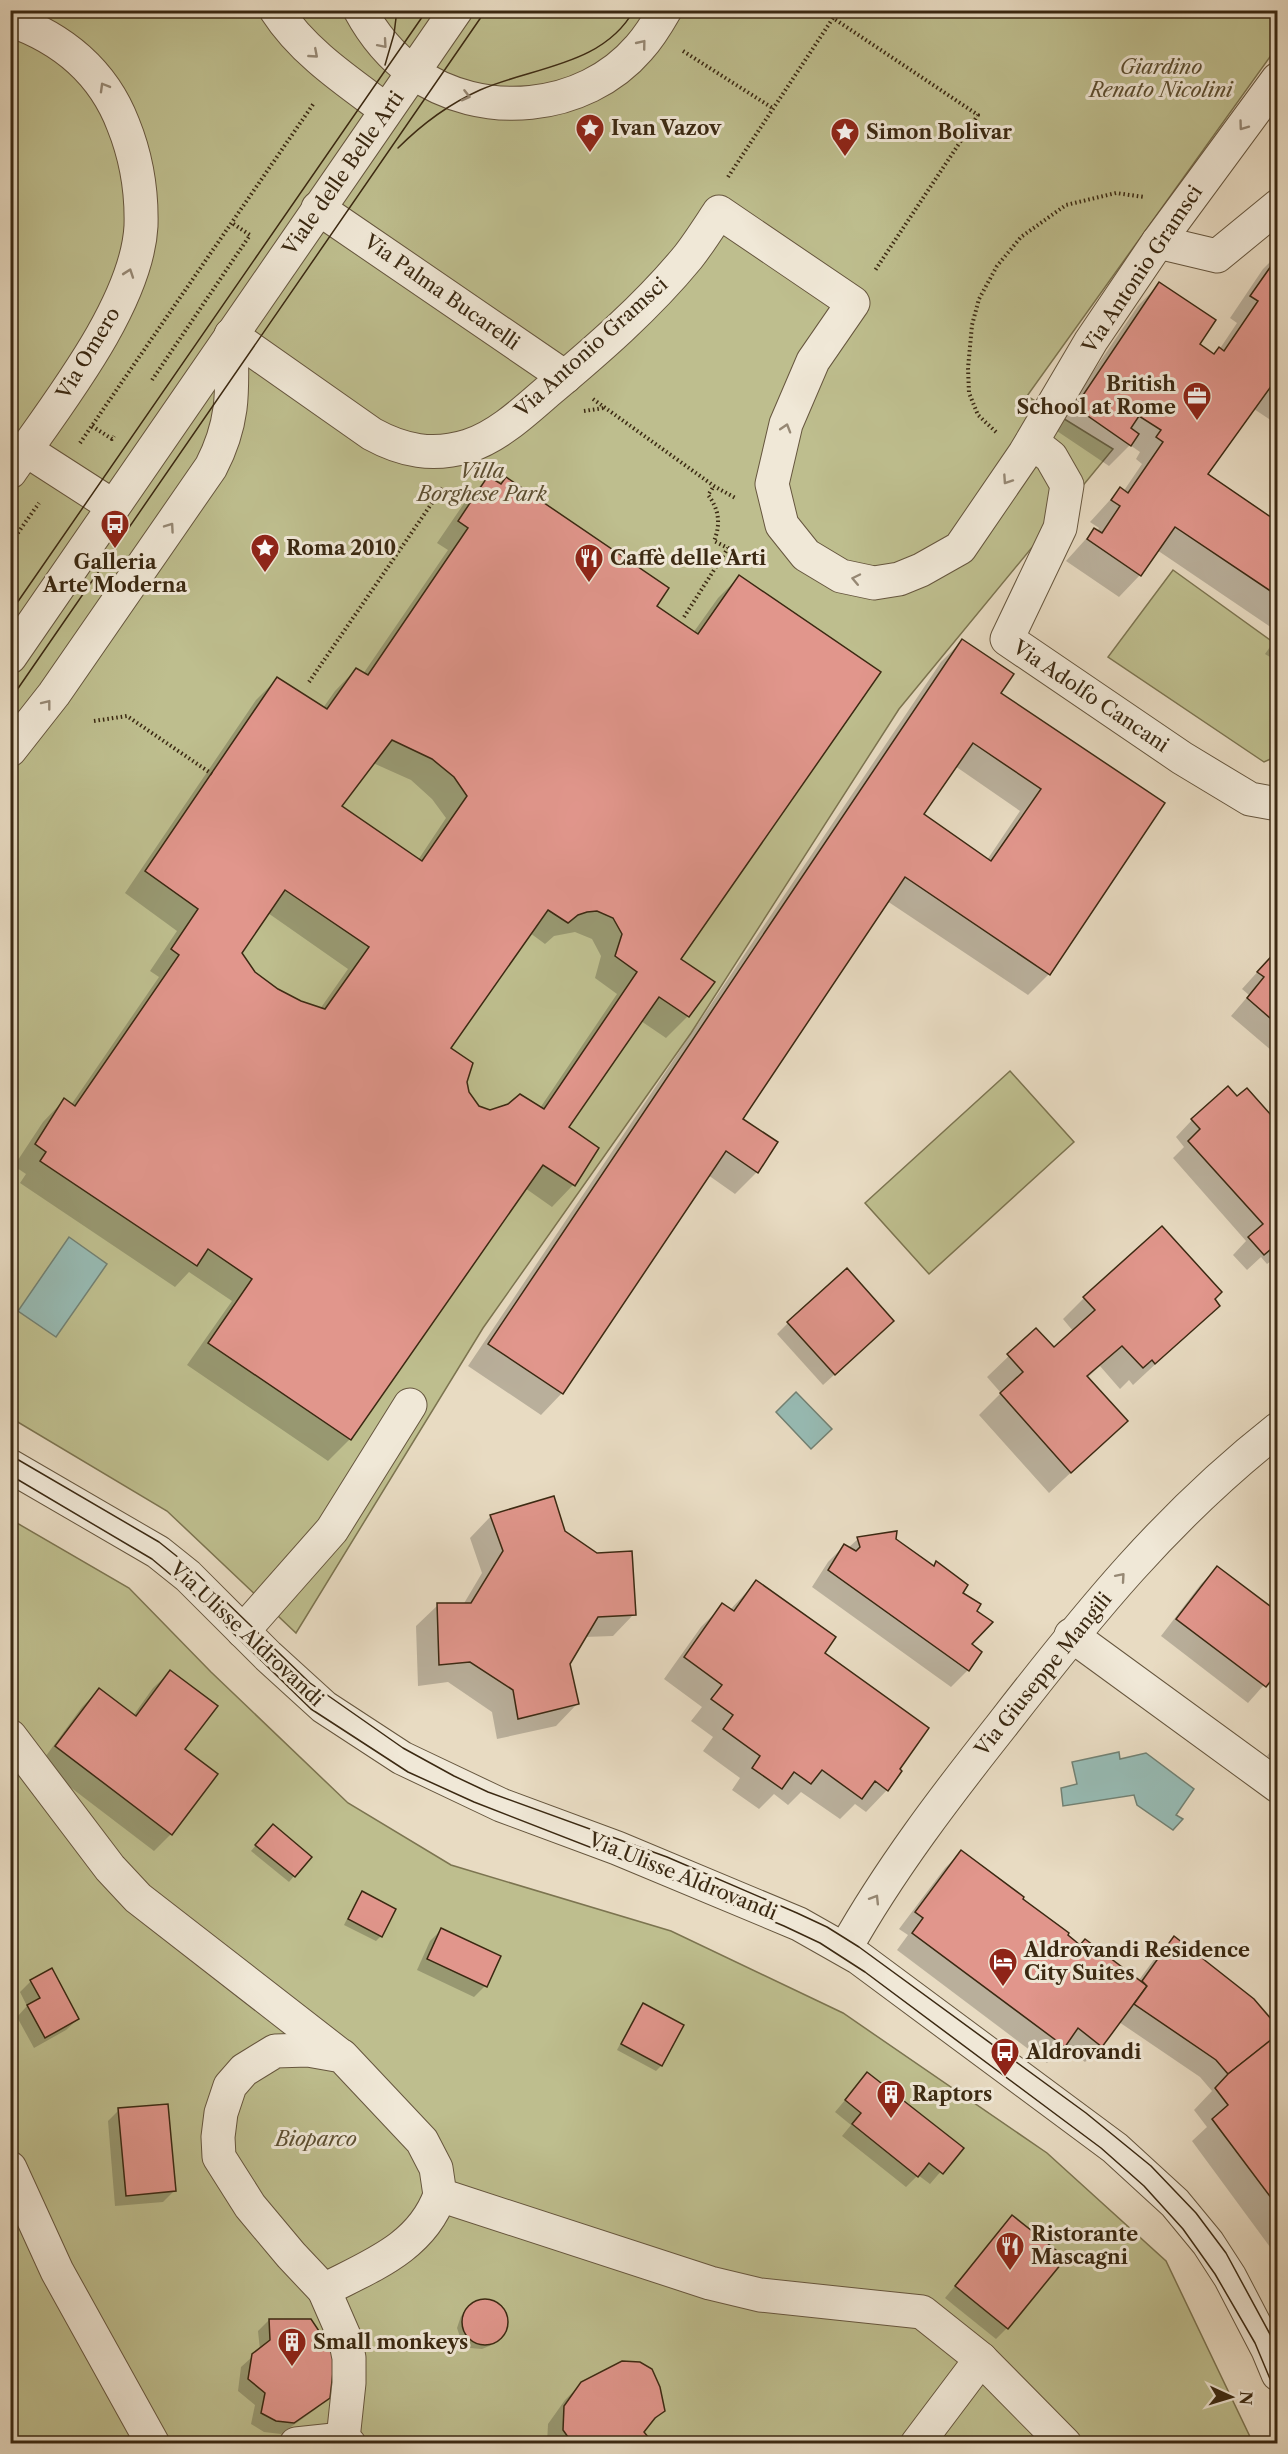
<svg xmlns="http://www.w3.org/2000/svg" width="1288" height="2454" font-family="'Libre Caslon Text',serif">
  <rect width="100%" height="100%" fill="#e8dbc2"/>
  <filter id="stains"><feTurbulence type="fractalNoise" baseFrequency=".00333" numOctaves="4"/><feColorMatrix values="0 0 0 0 .2 0 0 0 0 .09 0 0 0 0 .02 0 0 0 .5 -.17"/></filter>
  <radialGradient id="worn" r=".72"><stop offset=".6" stop-color="#630" stop-opacity="0"/><stop offset="1" stop-color="#630" stop-opacity=".3"/></radialGradient>
  <!-- green -->
  <g fill="#bebe8e" stroke="#7c7450" stroke-width="1.5">
    <path d="M11,11H1277V47L1027,396L1113,449L899,709L691,1033L483,1328L296,1633L167,1511L11,1418Z"/>
    <path d="M1173,570L1277,645V756L1264,762L1108,657Z"/>
    <path d="M1010,1071L1074,1142L929,1274L865,1203Z"/>
    <path d="M10,1519L129,1588L211,1672L348,1803L451,1865L671,1931L843,2013L1047,2153L1166,2261L1253,2443H11Z"/>
  </g>
  <!-- water -->
  <g fill="#97bbb4" stroke="#728173" stroke-width="1.5">
    <path d="M69,1237L107,1264L56,1337L18,1311Z"/>
    <path d="M796,1392L832,1429L811,1449L776,1412Z"/>
    <path d="M1119,1752L1120,1759L1146,1753L1194,1789L1176,1815L1183,1819L1173,1830L1137,1805L1134,1795L1063,1806L1061,1788L1077,1784L1072,1762Z"/>
  </g>
  <!-- shadow -->
  <g fill="#0003" fill-rule="evenodd">
    <path d="M1278,254V425L1254,409L1206,475L1278,524V632L1157,550L1140,575L1119,597L1066,561L1094,530L1097,532L1099,528L1090,522L1120,489L1123,492L1142,464L1136,459L1140,452L1130,445L1109,466L1054,429L1138,306L1159,284L1198,344L1213,355L1219,350L1237,323L1230,318L1263,269Z"/>
    <path d="M488,478L655,607L693,633L718,598L739,577L679,959L712,982L688,1016L666,1038L641,1021L567,1127L597,1148L573,1185L552,1207L525,1188L350,1439L328,1461L187,1365L232,1301L189,1272L175,1287L20,1183L26,1174L14,1166L43,1122L64,1100L71,1105L159,977L150,971L177,931L125,893L256,700L277,679L323,708L335,691L356,669L363,674L448,550L437,543L467,499ZM373,763L411,780L432,799L446,818L418,860L340,807ZM268,913L348,969L320,1009L300,1003L277,991L254,973L241,953ZM575,932L592,939L601,956L595,978L617,994L540,1108L489,1111L478,1107L468,1092L466,1082L449,1048L530,933L545,944L554,936Z"/>
    <path d="M1278,636V662L1265,654Z"/>
    <path d="M962,641L999,694L1163,803L1049,974L1028,995L887,901L741,1119L776,1143L757,1172L735,1194L708,1175L562,1393L541,1415L468,1366L941,662ZM955,766L1020,811L987,860L922,814Z"/>
    <path d="M1278,949V1056L1231,1016L1249,995L1242,989Z"/>
    <path d="M1237,1098L1278,1125V1256L1267,1264L1261,1257L1247,1270L1233,1255L1246,1241L1173,1158L1184,1147L1176,1137L1192,1120Z"/>
    <path d="M1084,1298L1213,1300L1218,1306L1133,1385L1129,1380L1120,1389L1100,1366L1087,1378L1126,1421L1049,1493L979,1415L1001,1393L987,1377L1036,1330L1053,1349L1073,1331L1063,1319Z"/>
    <path d="M788,1323L881,1332L823,1385L777,1334Z"/>
    <path d="M491,1516L634,1614L613,1636L584,1637L568,1663L577,1704L556,1726L497,1739L492,1712L448,1682L418,1686L416,1626L438,1605H463L482,1573L470,1538Z"/>
    <path d="M1278,1524V1542L1270,1532Z"/>
    <path d="M858,1539L895,1540L932,1567L936,1563L975,1611L968,1670L951,1687L812,1587L828,1562L844,1546L848,1548Z"/>
    <path d="M1217,1568L1278,1669L1248,1703L1161,1636L1201,1584Z"/>
    <path d="M756,1582L823,1653L898,1769L887,1790L866,1812L855,1804L840,1819L801,1792L788,1805L774,1794L759,1809L732,1790L740,1778L703,1751L713,1737L691,1721L702,1707L664,1679L701,1627L723,1605L730,1610Z"/>
    <path d="M170,1672L183,1749L171,1834L154,1851L40,1764L82,1707L99,1690L133,1716L153,1688Z"/>
    <path d="M1278,1741V1763L1267,1756Z"/>
    <path d="M268,1831L310,1857L289,1882L251,1851Z"/>
    <path d="M961,1852L1079,1946L1139,1980L1158,1954L1174,1938L1278,2038V2258L1192,2141L1207,2127L1194,2110L1212,2091L1200,2077L1119,2022L1101,2046L1085,2062L1064,2046L1047,2063L897,1950L908,1935L899,1929L945,1868Z"/>
    <path d="M362,1893L381,1936L376,1941L344,1925L357,1899Z"/>
    <path d="M441,1930L485,1986L474,1997L417,1970L430,1941Z"/>
    <path d="M31,1981L78,2019L66,2030L34,2048L17,2017L27,2006L20,1992Z"/>
    <path d="M643,2005L682,2026L661,2066L656,2071L617,2050L638,2010Z"/>
    <path d="M867,2074L961,2148L930,2184L918,2175L906,2187L842,2136L851,2125L835,2112Z"/>
    <path d="M119,2110L174,2191L163,2202L115,2206L108,2121Z"/>
    <path d="M1012,2217L1007,2328L996,2339L945,2298Z"/>
    <path d="M488,2300L499,2305L506,2315V2327L494,2344L482,2349L470,2348L461,2340L457,2328L461,2316L475,2302Z"/>
    <path d="M1278,2307V2319L1274,2311Z"/>
    <path d="M269,2320L328,2397L316,2409L281,2434L264,2432L251,2424L255,2405L238,2391L241,2367L260,2350L258,2331Z"/>
    <path d="M582,2383L663,2411L643,2432L641,2444H547L548,2424L565,2400Z"/>
  </g>
  <!-- building -->
  <g fill="#e1968c" stroke="#3b2912" stroke-width="1.5" fill-rule="evenodd">
    <path d="M1278,256V389L1272,385L1208,474L1278,522V596L1175,527L1141,576L1087,539L1094,528L1102,533L1120,506L1111,500L1120,487L1128,493L1163,442L1156,437L1161,430L1139,416L1131,428L1139,434L1131,446L1075,407L1159,282L1216,320L1200,344L1214,354L1219,347L1224,351L1258,301L1250,296Z"/>
    <path d="M488,476L501,484L506,477L669,588L657,606L698,634L739,575L881,672L681,959L715,982L689,1017L659,997L569,1127L599,1148L575,1186L543,1165L351,1440L208,1343L252,1279L208,1249L197,1266L40,1161L46,1152L35,1144L64,1098L75,1106L179,955L171,949L198,909L145,871L277,677L327,709L356,668L368,675L468,528L458,521ZM392,740L432,759L454,777L467,796L422,861L342,806ZM285,890L369,947L325,1009L301,1001L278,989L255,972L242,953ZM548,910L568,923L578,915L587,912L597,911L613,918L622,934L615,956L637,972L544,1109L520,1094L508,1104L490,1110L479,1106L469,1092L467,1082L473,1063L451,1048Z"/>
    <path d="M962,639L1014,674L1001,693L1165,803L1050,975L905,877L743,1119L778,1142L758,1173L726,1151L563,1394L488,1344ZM973,743L1041,789L991,861L924,814Z"/>
    <path d="M1278,949V1025L1247,998L1264,977L1257,972Z"/>
    <path d="M1228,1086L1237,1096L1247,1088L1278,1123V1243L1264,1255L1248,1237L1263,1224L1188,1141L1200,1129L1191,1119Z"/>
    <path d="M1162,1226L1222,1292L1215,1299L1220,1306L1155,1364L1152,1360L1143,1368L1122,1346L1087,1376L1128,1421L1071,1473L1000,1393L1023,1372L1007,1354L1036,1328L1054,1347L1095,1310L1083,1297Z"/>
    <path d="M847,1268L894,1321L835,1375L787,1322Z"/>
    <path d="M554,1496L565,1531L597,1553L632,1551L636,1615L598,1617L570,1664L579,1704L518,1719L513,1690L470,1662L439,1665L437,1603H471L503,1551L490,1515Z"/>
    <path d="M897,1531L896,1539L934,1566L936,1561L968,1585L963,1593L981,1604L977,1611L993,1622L972,1644L982,1652L969,1671L828,1570L844,1544L856,1551L860,1547L857,1537Z"/>
    <path d="M1217,1566L1278,1612V1672L1266,1687L1176,1619Z"/>
    <path d="M756,1580L836,1637L825,1653L929,1728L900,1769L902,1771L888,1791L875,1781L862,1799L822,1770L811,1784L794,1772L782,1789L752,1768L760,1756L723,1729L733,1715L711,1699L722,1685L684,1657L722,1603L734,1611Z"/>
    <path d="M170,1670L218,1706L185,1749L218,1774L172,1835L55,1746L99,1688L136,1716Z"/>
    <path d="M273,1824L312,1857L295,1877L255,1845Z"/>
    <path d="M961,1850L1024,1897L1023,1899L1069,1933L1068,1935L1080,1945L1085,1939L1147,1986L1102,2047L1078,2028L1065,2047L912,1933L923,1918L915,1912Z"/>
    <path d="M362,1891L396,1909L382,1937L348,1919Z"/>
    <path d="M441,1928L501,1956L487,1987L427,1959Z"/>
    <path d="M1174,1936L1254,1999L1278,2027V2035L1228,2074L1216,2060L1134,2004L1147,1986L1142,1981Z"/>
    <path d="M52,1968L79,2019L45,2038L27,2005L40,1998L30,1980Z"/>
    <path d="M643,2003L684,2025L662,2066L621,2044Z"/>
    <path d="M1277,2035L1278,2036V2207L1212,2119L1228,2105L1215,2088L1228,2074Z"/>
    <path d="M867,2072L964,2148L943,2174L929,2163L918,2177L852,2124L861,2113L845,2100Z"/>
    <path d="M168,2104L176,2191L126,2196L118,2108Z"/>
    <path d="M1012,2215L1066,2258L1008,2329L955,2286Z"/>
    <circle cx="485" cy="2322" r="23"/>
    <path d="M269,2319H311L335,2355L330,2398L294,2423L276,2421L261,2413L265,2393L248,2379L252,2354L270,2340Z"/>
    <path d="M622,2361L640,2362L652,2369L660,2387L665,2411L655,2418L644,2432L649,2438L641,2444H573L563,2430L564,2406L581,2382Z"/>
  </g>
  <g fill="none" stroke-linecap="round" stroke-linejoin="round">
    <!-- minor casing -->
    <g stroke="#66563e" stroke-width="35">
      <g id="minor">
        <path d="M276,10C303,52 347,81 386,110"/>
        <path d="M360,10C373,34 391,56 413,72C481,121 584,112 639,48C649,37 657,24 665,10"/>
        <path d="M10,20C62,38 103,72 123,124C136,156 142,190 141,226C137,305 55,407 10,472"/>
        <path d="M318,208L565,377"/>
        <path d="M1158,242L1217,256L1278,206"/>
        <path d="M231,335L372,434C403,451 433,457 468,446C497,437 524,412 547,392C596,351 647,307 688,257C699,243 709,227 719,212L853,303L813,361L786,424L772,484L782,525L806,555L841,576L874,583L899,579L921,570L960,548L1025,453L1091,341L1158,242L1278,79"/>
        <path d="M1032,442L1051,457L1067,485L1060,528L1007,639L1182,758L1250,799L1278,804"/>
        <path d="M26,450L113,506"/>
        <path d="M10,657L456,10"/>
        <path d="M10,750L54,694L211,467C236,419 232,386 231,335"/>
        <path d="M10,1466L158,1552L188,1576L268,1656L324,1707L402,1758L501,1805L617,1848L799,1924L859,1958L1115,2148L1175,2203L1208,2243L1230,2277L1268,2350L1278,2374"/>
        <path d="M243,1631L332,1530L410,1405"/>
        <path d="M1071,1635L1278,1786"/>
        <path d="M10,1736L110,1868L138,1898L340,2055"/>
        <path d="M845,1949C890,1869 945,1797 1002,1725C1088,1614 1166,1517 1278,1429"/>
        <path d="M10,2168L57,2271L153,2444"/>
        <path d="M324,2290C370,2266 421,2248 440,2195"/>
        <path d="M343,2439L349,2383V2358L345,2338L324,2290L291,2255L250,2206L219,2157L218,2137L221,2113L230,2086L244,2070L275,2051L308,2050L342,2056L422,2141L436,2168L440,2195L710,2283L760,2295L922,2312L981,2359L1065,2444"/>
        <path d="M296,2444L343,2439L349,2444"/>
        <path d="M917,2444L981,2359"/>
      </g>
    </g>
    <!-- path -->
    <g stroke="#3b2912" stroke-width="4" stroke-dasharray="1.5 3" stroke-linecap="butt">
      <path d="M683,51L774,109"/>
      <path d="M728,177L833,18L978,115L874,272"/>
      <path d="M152,380L250,235L232,223"/>
      <path d="M593,399L714,486L737,499"/>
      <path d="M584,411L604,408"/>
      <path d="M92,426L112,439L114,436"/>
      <path d="M996,432L978,415L969,393L968,368L972,325L979,299L997,266L1021,237L1066,205L1116,193L1144,197"/>
      <path d="M80,443L314,103"/>
      <path d="M10,544L39,503"/>
      <path d="M684,617L728,548L714,541C721,524 719,509 708,495L714,486"/>
      <path d="M309,682L443,487"/>
      <path d="M94,721L127,716L212,774"/>
    </g>
    <!-- minor -->
    <use href="#minor" stroke="#f0e8d7" stroke-width="33"/>
    <!-- tram -->
    <g stroke="#3b2912" stroke-width="1.5">
      <path d="M385,65L394,34L397,10"/>
      <path d="M398,148C421,125 449,104 480,90C532,67 603,66 634,10"/>
      <path d="M10,613L427,10"/>
      <path d="M10,700L486,10"/>
      <path d="M10,1455L159,1542L189,1566L310,1683L403,1748L454,1776L488,1792L667,1857L797,1913L827,1927L859,1947L1086,2113L1151,2166L1196,2213L1226,2253L1278,2349"/>
      <path d="M10,1475L152,1559L189,1590L311,1709L408,1772L474,1802L659,1874L784,1926L820,1943L865,1972L1101,2148L1144,2186L1183,2229L1215,2274L1255,2343L1278,2398"/>
    </g>
  </g>
  <!-- one-way arrows -->
  <defs><path id="oneway-chevron" d="M-2-3.5L2.5 0L-2 3.5" fill="none" stroke-width="1.6" stroke-linecap="round" stroke-linejoin="round" transform="scale(1.5)"/></defs>
  <g stroke="#968874">
    <use href="#oneway-chevron" transform="translate(383 44) rotate(49)"/>
    <use href="#oneway-chevron" transform="translate(642 44) rotate(-51)"/>
    <use href="#oneway-chevron" transform="translate(314 54) rotate(41)"/>
    <use href="#oneway-chevron" transform="translate(104 87) rotate(-120)"/>
    <use href="#oneway-chevron" transform="translate(466 96) rotate(14)"/>
    <use href="#oneway-chevron" transform="translate(1243 126) rotate(126)"/>
    <use href="#oneway-chevron" transform="translate(129 273) rotate(-71)"/>
    <use href="#oneway-chevron" transform="translate(786 428) rotate(-73)"/>
    <use href="#oneway-chevron" transform="translate(1007 480) rotate(124)"/>
    <use href="#oneway-chevron" transform="translate(170 527) rotate(-55)"/>
    <use href="#oneway-chevron" transform="translate(856 579) rotate(-168)"/>
    <use href="#oneway-chevron" transform="translate(47 704) rotate(-52)"/>
    <use href="#oneway-chevron" transform="translate(1121 1577) rotate(-49)"/>
    <use href="#oneway-chevron" transform="translate(875 1899) rotate(-58)"/>
  </g>
  <!-- icons -->
  <defs>
    <g id="sight-pin" transform="scale(1.5)"><path d="M0 17L-7.5 6A9.5 9.5 0 1 1 7.5 6Z" fill="#8f2418" stroke="#f0e8d7"/><path d="M0-6L1.8-2.2L6-1.7L2.9 1.2L3.7 5.4L0 3.3L-3.7 5.4L-2.9 1.2L-6-1.7L-1.8-2.2Z" fill="#fff"/></g>
    <g id="office-pin" transform="scale(1.5)"><path d="M0 17L-7.5 6A9.5 9.5 0 1 1 7.5 6Z" fill="#8f2418" stroke="#f0e8d7"/><path d="M-6-3h4V-5.5h4V-3h4V5H-6ZM-1-4.5V-3h2v-1.5ZM-6 0V1H6V0Z" fill="#fff"/></g>
    <g id="bus-pin" transform="scale(1.5)"><path d="M0 17L-7.5 6A9.5 9.5 0 1 1 7.5 6Z" fill="#8f2418" stroke="#f0e8d7"/><path d="M-5-6H5V4H4V6H2V4H-2V6H-4V4H-5ZM-3.5-4V0h7V-4ZM-3.5 1.2v1.5H-2V1.2ZM2 1.2v1.5H3.5V1.2Z" fill="#fff"/></g>
    <g id="restaurant-pin" transform="scale(1.5)"><path d="M0 17L-7.5 6A9.5 9.5 0 1 1 7.5 6Z" fill="#8f2418" stroke="#f0e8d7"/><path d="M-5-6h1v4h1v-4h1v4h1v-4h1v5L-1.5 .5V6h-2V.5L-5-1ZM5-6V6H3V1.5H1.5Q1.5-4 5-6Z" fill="#fff"/></g>
    <g id="hotel-pin" transform="scale(1.5)"><path d="M0 17L-7.5 6A9.5 9.5 0 1 1 7.5 6Z" fill="#8f2418" stroke="#f0e8d7"/><path d="M-6-4.5h1.5V1H6V5H4.5V3h-9V5H-6ZM-4 0a1.8 1.8 0 1 1 3.6 0ZM.5 0V-2.5h3Q6-2.5 6 0Z" fill="#fff"/></g>
    <g id="building-pin" transform="scale(1.5)"><path d="M0 17L-7.5 6A9.5 9.5 0 1 1 7.5 6Z" fill="#8f2418" stroke="#f0e8d7"/><path d="M-4-6H4V6H1V3H-1V6H-4ZM-2.5-4.3h1.7v1.8h-1.7ZM.8-4.3h1.7v1.8H.8ZM-2.5-1h1.7V.8h-1.7ZM.8-1h1.7V.8H.8Z" fill="#fff"/></g>
  </defs>
  <g fill-rule="evenodd">
    <use href="#sight-pin" x="590" y="128"/>
    <use href="#sight-pin" x="845" y="132"/>
    <use href="#office-pin" x="1197" y="396"/>
    <use href="#bus-pin" x="115" y="524"/>
    <use href="#sight-pin" x="265" y="548"/>
    <use href="#restaurant-pin" x="589" y="558"/>
    <use href="#hotel-pin" x="1003" y="1962"/>
    <use href="#bus-pin" x="1005" y="2052"/>
    <use href="#building-pin" x="891" y="2094"/>
    <use href="#restaurant-pin" x="1010" y="2246"/>
    <use href="#building-pin" x="292" y="2342"/>
  </g>
  <g text-anchor="middle" stroke-width="6" stroke-linejoin="round" paint-order="stroke">
    <!-- park labels -->
    <g font-size="20" font-style="italic" fill="#5c4e31" stroke="#f0e8d7">
      <text x="1161" y="74">Giardino<tspan x="1161" dy="23">Renato Nicolini</tspan></text>
      <text x="482" y="478">Villa<tspan x="482" dy="23">Borghese Park</tspan></text>
      <text x="316" y="2146">Bioparco</text>
    </g>
    <!-- poi labels -->
    <g font-size="20" font-weight="bold" fill="#3b2912" stroke="#f0e8d7" text-anchor="start">
      <text x="611" y="135">Ivan Vazov</text>
      <text x="866" y="139">Simon Bolivar</text>
      <text x="1176" y="391" text-anchor="end">British<tspan x="1176" dy="23">School at Rome</tspan></text>
      <text x="286" y="555">Roma 2010</text>
      <text x="610" y="565">Caffè delle Arti</text>
      <text x="115" y="569" text-anchor="middle">Galleria<tspan x="115" dy="23">Arte Moderna</tspan></text>
      <text x="1024" y="1957">Aldrovandi Residence<tspan x="1024" dy="23">City Suites</tspan></text>
      <text x="1026" y="2059">Aldrovandi</text>
      <text x="912" y="2101">Raptors</text>
      <text x="1031" y="2241">Ristorante<tspan x="1031" dy="23">Mascagni</tspan></text>
      <text x="313" y="2349">Small monkeys</text>
    </g>
    <!-- street labels -->
    <g font-size="20" fill="#3b2912" stroke="#f0e8d7">
      <text transform="translate(343 173) rotate(-55)" y="7">Viale delle Belle Arti</text>
      <text transform="translate(1142 269) rotate(-56)" y="7">Via Antonio Gramsci</text>
      <text transform="translate(442 292) rotate(35)" y="7">Via Palma Bucarelli</text>
      <text transform="translate(591 347) rotate(-42)" y="7">Via Antonio Gramsci</text>
      <text transform="translate(88 353) rotate(-59)" y="7">Via Omero</text>
      <text transform="translate(1091 696) rotate(34)" y="7">Via Adolfo Cancani</text>
      <text transform="translate(247 1634) rotate(43)" y="7">Via Ulisse Aldrovandi</text>
      <text transform="translate(1043 1674) rotate(-51)" y="7">Via Giuseppe Mangili</text>
      <text transform="translate(683 1876) rotate(22)" y="7">Via Ulisse Aldrovandi</text>
    </g>
  </g>
  <!-- margin -->
  <rect width="1288" height="2454" fill="none" stroke="#e8dbc2" stroke-width="36"/>
  <rect x="12" y="12" width="1264" height="2430" fill="none" stroke="#3b2912" stroke-width="3"/>
  <rect x="18" y="18" width="1252" height="2418" fill="none" stroke="#3b2912" stroke-width="1.5"/>
  <!-- north arrow -->
  <g transform="translate(1231 2397) rotate(94)" stroke="#f0e8d7" stroke-width="4.5" paint-order="stroke">
  <path d="M0-4.5L10 22L0 15L-10 22Z" fill="#3b2912"/>
  <text y="-9" font-size="16" font-weight="bold" text-anchor="middle" fill="#3b2912">N</text>
  </g>
  <rect width="100%" height="100%" filter="url(#stains)"/>
  <rect width="100%" height="100%" fill="url(#worn)"/>
</svg>
